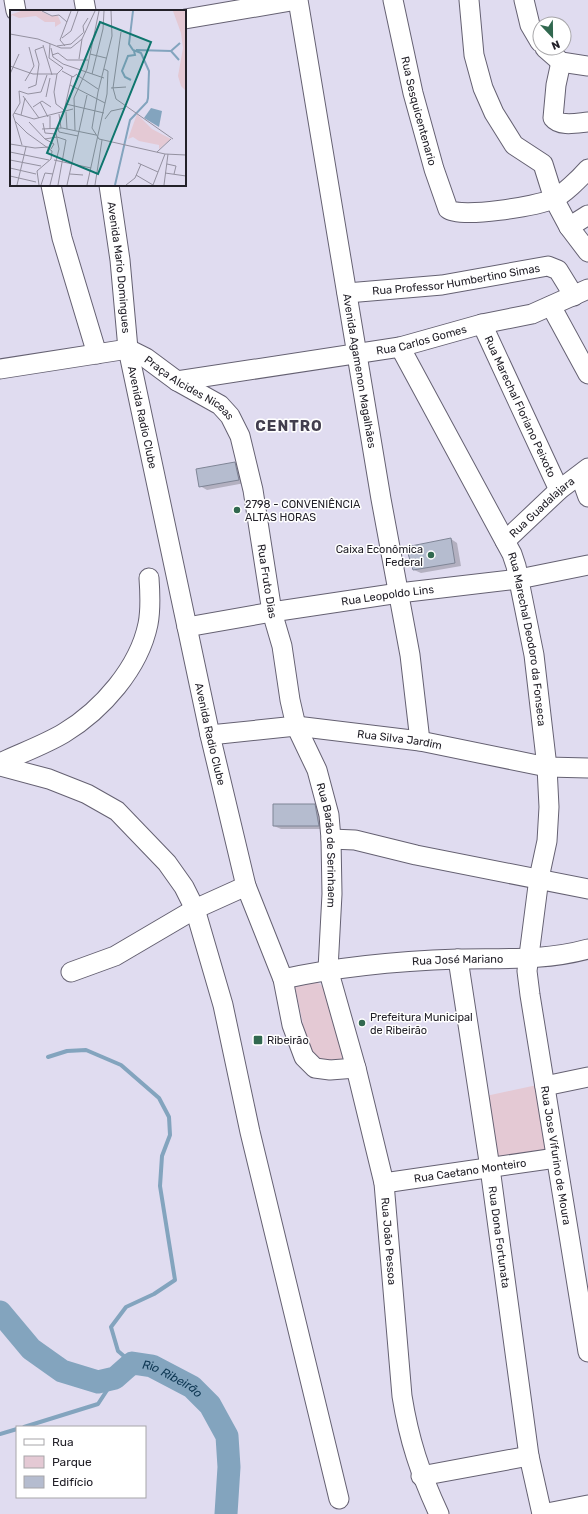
<svg xmlns="http://www.w3.org/2000/svg" width="588" height="1514" font-family="Rubik,sans-serif">
  <rect width="100%" height="100%" fill="#e0dcf0"/>
  <!-- green -->
  <g fill="#e4c9d4">
    <path d="M312,981L320,984L326,990L343,1058L336,1062L318,1063L308,1048L294,982Z"/>
    <path d="M537,1085L547,1151L495,1161L486,1096Z"/>
  </g>
  <!-- shadow -->
  <g fill="#0003">
    <path d="M235,463L241,467L245,483L207,490L200,486Z"/>
    <path d="M451,539L457,543L461,566L421,573L414,570Z"/>
    <path d="M314,805L321,809L325,829H281L274,826Z"/>
  </g>
  <g fill="none" stroke-linecap="round" stroke-linejoin="round">
    <!-- stream -->
    <g stroke="#83a4be" stroke-width="4">
      <path d="M48,1057L67,1051L86,1050L121,1065L159,1098L169,1117L170,1135L162,1156L160,1186L175,1280L154,1294L126,1307L111,1327L118,1351L132,1363"/>
      <path d="M24,1427L98,1404L115,1378"/>
      <path d="M0,1434L17,1429"/>
    </g>
    <!-- river -->
    <path stroke="#83a4be" stroke-width="23" id="s1" d="M0,1312L31,1349L62,1371L98,1382L115,1378L132,1363L152,1366L192,1387L210,1405L227,1436L229,1467L226,1514"/>
  </g>
  <!-- building -->
  <g fill="#b5bccf" stroke="#7f8596">
    <path d="M235,462L239,480L199,487L196,469Z"/>
    <path d="M451,538L455,563L413,570L406,547Z"/>
    <path d="M273,804H315L319,826H273Z"/>
  </g>
  <g fill="none" stroke-linecap="round" stroke-linejoin="round">
    <!-- minor casing -->
    <g stroke="#656172" stroke-width="21">
      <g id="minor">
        <path d="M14,0L16,11"/>
        <path d="M84,0L86,11"/>
        <path id="s2" d="M298,0L381,499L410,655L420,741"/>
        <path id="s3" d="M393,0L413,93L434,169L448,209C460,219 537,206 553,199C563,195 580,178 588,169"/>
        <path d="M469,0L474,55L483,88L494,113L514,145L543,164L554,199L569,227L588,252"/>
        <path d="M524,0L530,25L540,42"/>
        <path d="M185,19L297,0"/>
        <path d="M545,48L561,62L588,66"/>
        <path d="M561,62L556,85L553,118C560,127 577,123 588,122"/>
        <path d="M51,185L62,238L97,354"/>
        <path id="s4" d="M109,185L120,260L128,349L210,735L246,886L283,979L292,1025L304,1057L315,1068L330,1070L356,1068"/>
        <path d="M569,227L588,215"/>
        <path id="s5" d="M347,293L442,285L548,266L558,270L574,296"/>
        <path d="M551,306L588,374"/>
        <path id="s6" d="M482,324L559,490"/>
        <path id="s7" d="M400,347L512,554L516,566L534,655L547,767L549,807L547,841L539,878L527,971L530,995L588,1352"/>
        <path id="s8" d="M128,349L146,358L177,381L220,405L230,416L240,436L253,490L272,612L282,646L290,700L296,726L317,770L329,815L331,839L332,894L328,969L356,1068L384,1183L402,1396C409,1440 420,1473 439,1514"/>
        <path d="M0,369L128,349"/>
        <path id="s9" d="M177,381L400,347L482,324L532,314L588,289"/>
        <path d="M580,475L588,497"/>
        <path id="s10" d="M505,541L559,490L588,468"/>
        <path id="s11" d="M187,627L272,612L399,593L519,579L588,565"/>
        <path id="s12" d="M210,735L296,726L420,741L547,767L588,768"/>
        <path d="M0,763C21,753 44,745 64,733C102,710 139,668 148,624C151,609 150,592 149,578"/>
        <path d="M0,766L49,779L87,794L117,811L167,863L184,887L195,909L223,1005L250,1132L339,1499"/>
        <path d="M331,839L355,840L416,855L588,889"/>
        <path id="s13" d="M458,959L490,1168L529,1456L542,1514"/>
        <path d="M71,972L115,956L195,909L246,886"/>
        <path id="s14" d="M283,979C341,966 399,961 458,959C502,958 545,961 588,949"/>
        <path d="M545,1086L588,1077"/>
        <path id="s15" d="M384,1183L556,1158"/>
        <path d="M421,1476L529,1456"/>
        <path d="M542,1514L588,1505"/>
      </g>
    </g>
    <!-- minor -->
    <use href="#minor" stroke="#fff" stroke-width="19"/>
  </g>
  <!-- markers -->
  <g fill="#31684f" stroke="#fff" stroke-width="1.5">
    <circle cx="237" cy="510" r="4"/>
    <circle cx="431" cy="555" r="4"/>
    <circle cx="362" cy="1023" r="4"/>
    <rect x="253" y="1035" width="10" height="10" rx="2"/>
  </g>
  <g text-anchor="middle" stroke-width="3" stroke-linejoin="round" paint-order="stroke">
    <!-- street labels -->
    <g font-size="11" fill="#232129" stroke="#fff">
      <text dy="4" stroke="none"><textPath href="#s3" startOffset="114">Rua Sesquicentenario</textPath></text>
      <text dy="4" stroke="none"><textPath href="#s4" startOffset="83">Avenida Mario Domingues</textPath></text>
      <text dy="4" stroke="none"><textPath href="#s5" startOffset="110">Rua Professor Humbertino Simas</textPath></text>
      <text dy="4" stroke="none"><textPath href="#s9" startOffset="248">Rua Carlos Gomes</textPath></text>
      <text dy="4" stroke="none"><textPath href="#s2" startOffset="376">Avenida Agamenon Magalhães</textPath></text>
      <text dy="4" stroke="none"><textPath href="#s8" startOffset="73">Praça Alcides Niceas</textPath></text>
      <text dy="4" stroke="none"><textPath href="#s6" startOffset="91">Rua Marechal Floriano Peixoto</textPath></text>
      <text dy="4" stroke="none"><textPath href="#s4" startOffset="235">Avenida Radio Clube</textPath></text>
      <text dy="4" stroke="none"><textPath href="#s10" startOffset="50">Rua Guadalajara</textPath></text>
      <text dy="4" stroke="none"><textPath href="#s8" startOffset="293">Rua Fruto Dias</textPath></text>
      <text dy="4" stroke="none"><textPath href="#s11" startOffset="203">Rua Leopoldo Lins</textPath></text>
      <text dy="4" stroke="none"><textPath href="#s7" startOffset="322">Rua Marechal Deodoro da Fonseca</textPath></text>
      <text dy="4" stroke="none"><textPath href="#s4" startOffset="559">Avenida Radio Clube</textPath></text>
      <text dy="4" stroke="none"><textPath href="#s12" startOffset="191">Rua Silva Jardim</textPath></text>
      <text dy="4" stroke="none"><textPath href="#s8" startOffset="566">Rua Barão de Serinhaem</textPath></text>
      <text dy="4" stroke="none"><textPath href="#s14" startOffset="176">Rua José Mariano</textPath></text>
      <text dy="4" stroke="none"><textPath href="#s7" startOffset="844">Rua Jose Vifurino de Moura</textPath></text>
      <text dy="4" stroke="none"><textPath href="#s15" startOffset="87">Rua Caetano Monteiro</textPath></text>
      <text dy="4" stroke="none"><textPath href="#s13" startOffset="281">Rua Dona Fortunata</textPath></text>
      <text dy="4" stroke="none"><textPath href="#s8" startOffset="970">Rua João Pessoa</textPath></text>
    </g>
    <!-- poi labels -->
    <g font-size="11" fill="#232129" stroke="#fff" text-anchor="start">
      <text x="245" y="508">2798 - CONVENIÊNCIA<tspan x="245" dy="13">ALTAS HORAS</tspan></text>
      <text x="423" y="553" text-anchor="end">Caixa Econômica<tspan x="423" dy="13">Federal</tspan></text>
      <text x="370" y="1021">Prefeitura Municipal<tspan x="370" dy="13">de Ribeirão</tspan></text>
      <text x="267" y="1044">Ribeirão</text>
    </g>
    <!-- water labels -->
    <g font-size="12" font-style="italic" fill="#0e3753" stroke="#fff">
      <text dy="4" stroke="none"><textPath href="#s1" startOffset="208">Rio Ribeirão</textPath></text>
    </g>
    <!-- district labels -->
    <g font-size="15" font-weight="bold" letter-spacing="1" fill="#423e4e" stroke="#fff">
      <text x="289" y="431">CENTRO</text>
    </g>
  </g>
  <!-- overview -->
  <g transform="translate(10 10)">
    <rect width="176" height="176" fill="#e0dcf0"/>
    <path d="M11,1H31L40,6H48L51,13L45,17V12H35L26,6L9,8L2,5L0,10V5ZM163,1H176V81L171,76L168,66L173,38L171,23ZM127,104L142,119L161,129L149,139V135L129,131L123,127L118,129Z" fill="#e4c9d4"/>
    <path d="M141,98L152,101L149,117L134,108Z" fill="#83a4be"/>
    <path fill="none" stroke="#83a4be" stroke-width="2" d="M126,40L161,41L170,33M161,41L169,50M121,70L115,67L112,61L118,46L125,45L124,41M105,175L120,110L137,92L138,88L139,61L131,43L123,40L119,34L123,1"/>
    <path fill="none" stroke="#9491a0" stroke-width="1" d="M32,1L42,6L49,5L57,12M111,22L103,78L106,89L163,129M74,23L73,16L78,8M0,24L28,29L51,38H61L72,29L85,1M52,28L61,21L68,1M40,34L39,48L53,58L47,64L44,82L46,94L54,100M33,35L42,65M47,36L61,34L73,23M55,36L50,30L61,1M41,38L43,47L53,54L94,68M80,44L96,48M42,45L48,43L57,50H78M69,49L72,29M0,56L23,64H47M52,61L63,67L67,64M0,64L9,44M82,64L93,19L94,1M67,65L88,79M15,71L24,56L19,37M60,75L95,93M18,78L26,75L29,54L25,40L33,37M101,78L116,77M13,86L29,108M36,87L40,68M30,92L38,107M56,94L94,103M23,97L32,91L41,97M54,101L62,66M56,102L57,119M4,103L24,109L63,99M49,104L51,118M11,105L15,88M95,109L101,101L115,98M5,111L12,135M19,112L35,129L47,127L56,130L48,175M33,113L35,123L46,124M48,118L49,122L68,126M32,119L52,118L86,125M40,119V106M65,120L64,88L77,59L89,1M35,129L44,134L41,139M89,129L82,118L88,82L102,26L101,1M89,129L155,144L176,145M0,134L25,138L38,137M0,142L39,150M147,142L161,129M0,150L31,156M44,150L81,158M128,153L148,162M157,154L166,156L164,164M0,158L26,164M155,163L176,166M60,164L73,165M126,165L143,175M0,166L26,172M7,175L16,137M29,175L27,161L41,149L42,141L17,123L5,111L3,105L10,93L9,81L18,84L31,82L37,65M31,175L35,163L43,164M40,175L49,139L45,118M57,175L77,85M77,175L97,84L98,61L94,59M85,175L92,130M116,175L125,168L131,154M143,175L155,144M154,175L158,144"/>
    <path fill="#0f766e" fill-opacity="0.15" stroke="#0f766e" stroke-width="2" d="M90,12L141,32L88,164L37,143Z"/>
    <rect width="176" height="176" fill="none" stroke="#232129" stroke-width="2"/>
  </g>
  <!-- legend -->
  <rect x="16" y="1426" width="130" height="72" fill="#ffffff" stroke="#a7a6a9"/>
  <rect x="24" y="1439" width="20" height="6" fill="#ffffff" stroke="#a7a6a9"/>
  <text x="52" y="1446" font-size="12" fill="#232129">Rua</text>
  <rect x="24" y="1456" width="20" height="12" fill="#e4c9d4" stroke="#a7a6a9"/>
  <text x="52" y="1466" font-size="12" fill="#232129">Parque</text>
  <rect x="24" y="1476" width="20" height="12" fill="#b5bccf" stroke="#a7a6a9"/>
  <text x="52" y="1486" font-size="12" fill="#232129">Edifício</text>
  <!-- north arrow -->
  <g transform="translate(552 36) rotate(158)"><circle r="19" fill="#ffffff" stroke="#a7a6a9"/>
  <path d="M0-3L7 15L0 10L-7 15Z" fill="#31684f"/>
  <text y="-6" font-size="11" font-weight="bold" text-anchor="middle" fill="#232129">N</text>
  </g>
</svg>
